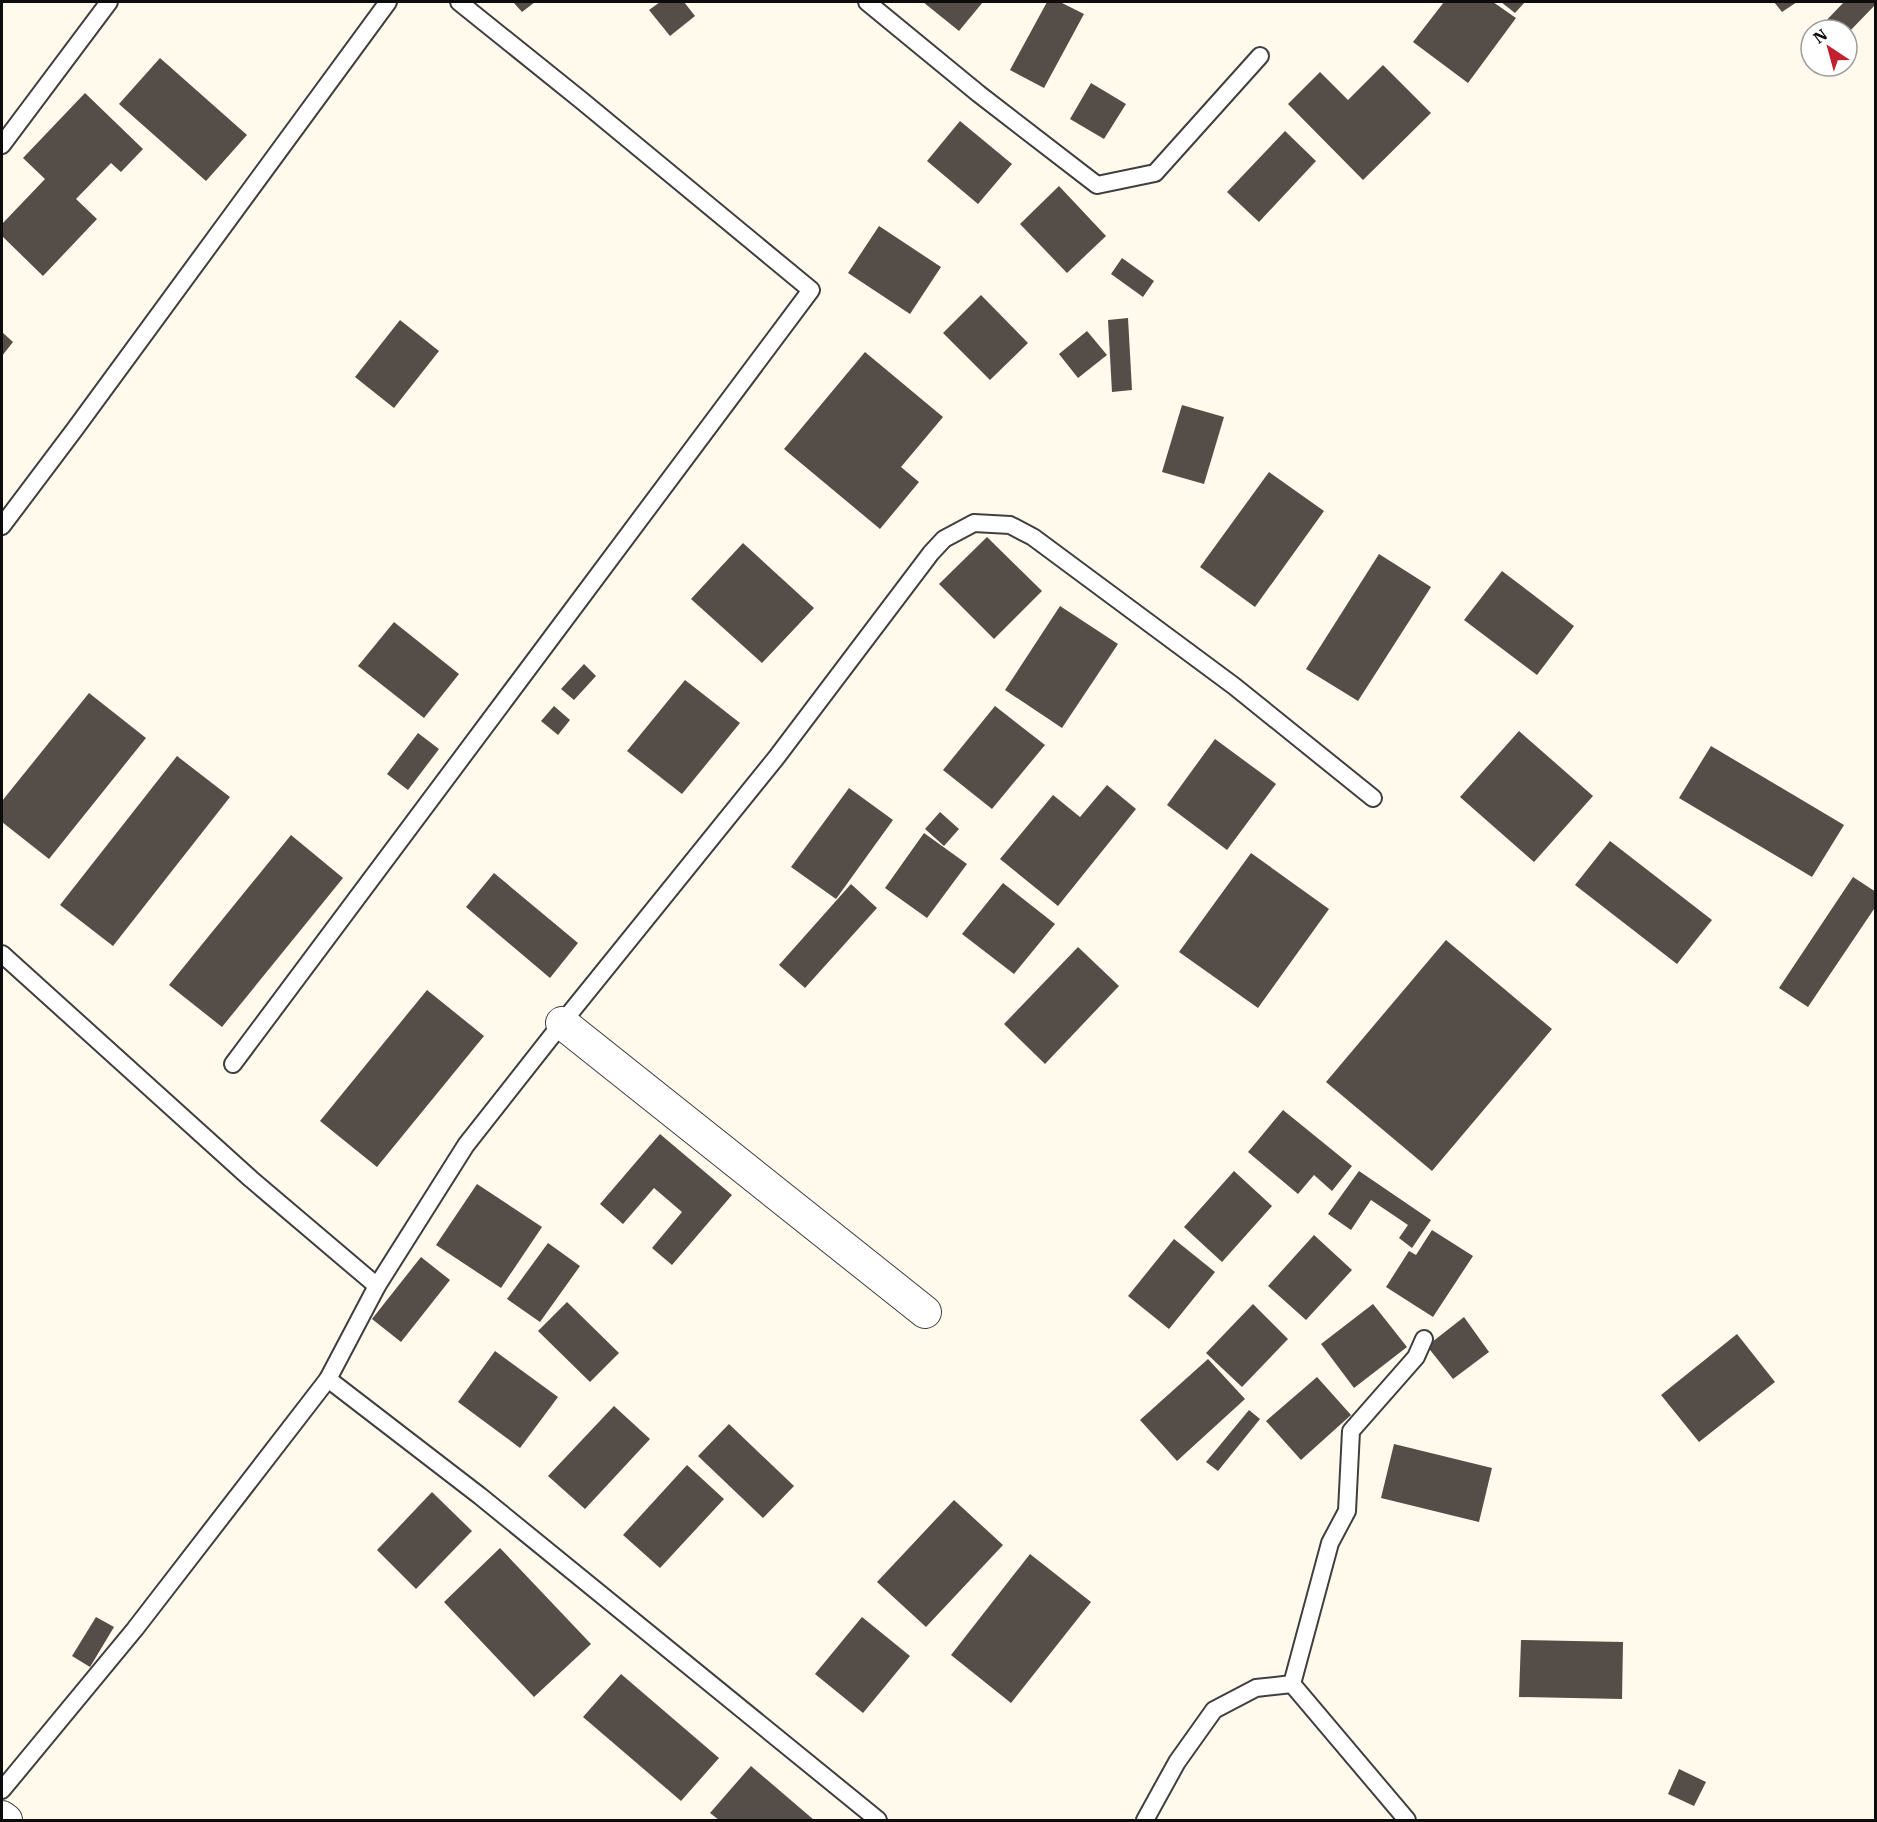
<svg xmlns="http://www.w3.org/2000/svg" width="1877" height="1822" font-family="'IBM Plex Serif',serif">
  <rect width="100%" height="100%" fill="#fffaec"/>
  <!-- building -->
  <g fill="#554d48">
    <path d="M513,2H535L522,12Z"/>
    <path d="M660,2H684L695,16L670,36L649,10Z"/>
    <path d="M923,2H983L959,31Z"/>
    <path d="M1047,2H1060L1084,14L1044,88L1010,70Z"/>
    <path d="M1444,2H1493L1516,18L1468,83L1413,42Z"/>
    <path d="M1501,2H1525L1515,13Z"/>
    <path d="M1774,2H1797L1782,12Z"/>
    <path d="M1844,2H1876V4L1847,34V30H1827L1822,25Z"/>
    <path d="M160,58L247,135L206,181L119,104Z"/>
    <path d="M1383,65L1431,113L1363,180L1288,104L1320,72L1348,100Z"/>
    <path d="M1091,83L1126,104L1104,139L1070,119Z"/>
    <path d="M85,93L143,149L121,172L111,163L76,199L97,219L43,276L2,236V224L45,179L23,158Z"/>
    <path d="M960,121L1012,164L978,204L927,161Z"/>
    <path d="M1285,131L1316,161L1259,222L1227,192Z"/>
    <path d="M1059,186L1106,236L1067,273L1020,224Z"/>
    <path d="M879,226L941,267L910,314L848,273Z"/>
    <path d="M1122,258L1154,281L1143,297L1111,274Z"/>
    <path d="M981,295L1028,343L990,380L943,333Z"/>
    <path d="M1128,318L1132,390L1112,392L1108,320Z"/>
    <path d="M400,320L439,351L394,408L355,377Z"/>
    <path d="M1087,331L1107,355L1078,378L1059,354Z"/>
    <path d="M2,332L13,342L2,356Z"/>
    <path d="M865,352L943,417L901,467L919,482L880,529L784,449Z"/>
    <path d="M1182,405L1224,417L1204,484L1162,472Z"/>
    <path d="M1269,472L1324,511L1255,607L1200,567Z"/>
    <path d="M987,537L1042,591L994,639L939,584Z"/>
    <path d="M743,543L814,608L762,663L691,599Z"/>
    <path d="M1379,554L1431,587L1358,701L1306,669Z"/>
    <path d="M1502,571L1574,626L1537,675L1464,620Z"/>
    <path d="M1060,606L1118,644L1062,728L1005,690Z"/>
    <path d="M394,622L459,674L424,718L358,666Z"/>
    <path d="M584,664L596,676L574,700L561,689Z"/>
    <path d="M685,680L740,723L682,794L627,751Z"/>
    <path d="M89,693L146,738L49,859L2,822V801Z"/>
    <path d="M554,706L570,720L558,735L541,721Z"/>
    <path d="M995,706L1045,745L992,809L943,770Z"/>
    <path d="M1519,731L1593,796L1534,862L1460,797Z"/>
    <path d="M418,733L439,749L408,790L387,774Z"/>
    <path d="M1215,739L1276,784L1227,850L1167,805Z"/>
    <path d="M1711,746L1844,825L1812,877L1679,798Z"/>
    <path d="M177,756L230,797L113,946L60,905Z"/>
    <path d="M1107,785L1136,809L1058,906L1000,859L1053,795L1080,817Z"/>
    <path d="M849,788L893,820L836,899L791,867Z"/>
    <path d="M940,812L959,829L944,846L925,829Z"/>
    <path d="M924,833L967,864L927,918L885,888Z"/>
    <path d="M291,835L343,878L222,1027L169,985Z"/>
    <path d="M1610,841L1712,920L1677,964L1575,885Z"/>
    <path d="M1251,853L1329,909L1258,1008L1179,952Z"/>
    <path d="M494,873L578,943L550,978L466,907Z"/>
    <path d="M1853,877L1876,892V906L1808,1007L1779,988Z"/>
    <path d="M1003,883L1055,924L1014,974L962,934Z"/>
    <path d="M851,884L877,908L805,988L779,965Z"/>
    <path d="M1446,940L1552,1029L1432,1171L1326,1082Z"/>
    <path d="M1078,947L1119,986L1045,1064L1004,1024Z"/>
    <path d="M427,990L484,1036L377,1167L320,1121Z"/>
    <path d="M1283,1110L1352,1166L1332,1191L1314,1175L1298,1194L1248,1152Z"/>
    <path d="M660,1134L732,1195L672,1265L652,1248L682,1212L654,1188L623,1224L600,1204Z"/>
    <path d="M1234,1171L1272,1206L1222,1262L1184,1227Z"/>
    <path d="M1359,1171L1431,1220L1412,1248L1399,1238L1408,1225L1371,1200L1351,1230L1328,1214Z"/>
    <path d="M477,1184L542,1227L501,1288L436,1245Z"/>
    <path d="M1432,1230L1473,1256L1433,1317L1386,1287L1409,1251L1416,1255Z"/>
    <path d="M1314,1235L1352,1270L1306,1320L1268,1286Z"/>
    <path d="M1174,1239L1215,1272L1169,1329L1128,1296Z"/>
    <path d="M548,1243L580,1266L540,1322L507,1299Z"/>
    <path d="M421,1257L450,1280L401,1342L372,1319Z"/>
    <path d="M567,1302L619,1353L590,1382L538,1331Z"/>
    <path d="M1253,1304L1288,1339L1242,1387L1206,1353Z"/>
    <path d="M1373,1304L1407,1347L1354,1388L1321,1344Z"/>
    <path d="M1464,1317L1489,1352L1453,1379L1427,1346Z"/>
    <path d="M1737,1334L1775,1382L1699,1442L1661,1395Z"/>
    <path d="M495,1351L558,1397L520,1448L458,1402Z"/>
    <path d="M1208,1359L1245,1399L1177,1461L1140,1420Z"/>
    <path d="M1317,1377L1351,1415L1301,1460L1266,1421Z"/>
    <path d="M614,1406L650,1439L585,1509L548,1476Z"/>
    <path d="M1249,1410L1260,1419L1218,1471L1206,1462Z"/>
    <path d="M729,1424L794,1486L763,1518L698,1456Z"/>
    <path d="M1394,1444L1492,1468L1479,1522L1381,1498Z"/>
    <path d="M687,1465L724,1499L660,1568L623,1535Z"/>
    <path d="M432,1492L472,1531L416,1589L377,1550Z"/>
    <path d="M954,1500L1003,1545L926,1627L877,1582Z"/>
    <path d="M500,1548L591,1644L534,1697L444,1602Z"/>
    <path d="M1030,1554L1091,1602L1011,1703L951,1655Z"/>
    <path d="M96,1617L114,1627L90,1667L72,1656Z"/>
    <path d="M862,1617L910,1656L863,1713L815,1674Z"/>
    <path d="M1521,1640L1623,1642L1622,1699L1519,1697Z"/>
    <path d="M621,1674L719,1758L681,1801L583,1717Z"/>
    <path d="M751,1766L814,1820H719L710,1813Z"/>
    <path d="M1679,1769L1706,1782L1694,1806L1668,1794Z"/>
  </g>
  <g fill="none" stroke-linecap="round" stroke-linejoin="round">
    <!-- lane casing -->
    <g stroke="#3f3f3f" stroke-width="20">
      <g id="lane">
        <path d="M867,2L979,94L1097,185L1155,173L1260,56"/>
        <path d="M2,145L109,2"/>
        <path d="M2,526L75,429L388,2"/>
        <path d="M2,954L251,1179L377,1286"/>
        <path d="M233,1064L811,290L581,100L459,2"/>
        <path d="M328,1379L480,1496L878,1820"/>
        <path d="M1292,1684L1330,1543L1347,1511L1351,1431L1416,1357L1424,1339"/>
        <path d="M1292,1684L1407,1820"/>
        <path d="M2,1790L135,1629L328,1379L377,1286L466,1145L562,1023L776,758L931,553L944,539L974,523L1010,525L1033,537L1234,686L1373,798"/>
        <path d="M1145,1820L1177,1762L1214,1710L1256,1688L1292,1684"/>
      </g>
    </g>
    <!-- street casing -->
    <g stroke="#3f3f3f" stroke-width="34">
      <g id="street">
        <path d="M562,1023L925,1312"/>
        <path d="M2,1817L6,1820"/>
      </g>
    </g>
    <!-- lane -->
    <use href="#lane" stroke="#fff" stroke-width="16"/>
    <!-- street -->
    <use href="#street" stroke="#fff" stroke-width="32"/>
  </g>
  <!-- border -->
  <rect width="1877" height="1822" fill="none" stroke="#0c0c0c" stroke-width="6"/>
  <!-- north arrow -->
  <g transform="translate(1829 48) rotate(324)"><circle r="28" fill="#ffffff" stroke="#9e9e9e" stroke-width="1.5"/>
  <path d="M0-4.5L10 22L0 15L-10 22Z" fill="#c1202f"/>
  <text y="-9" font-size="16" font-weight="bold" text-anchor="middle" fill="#0c0c0c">N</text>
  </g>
</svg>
